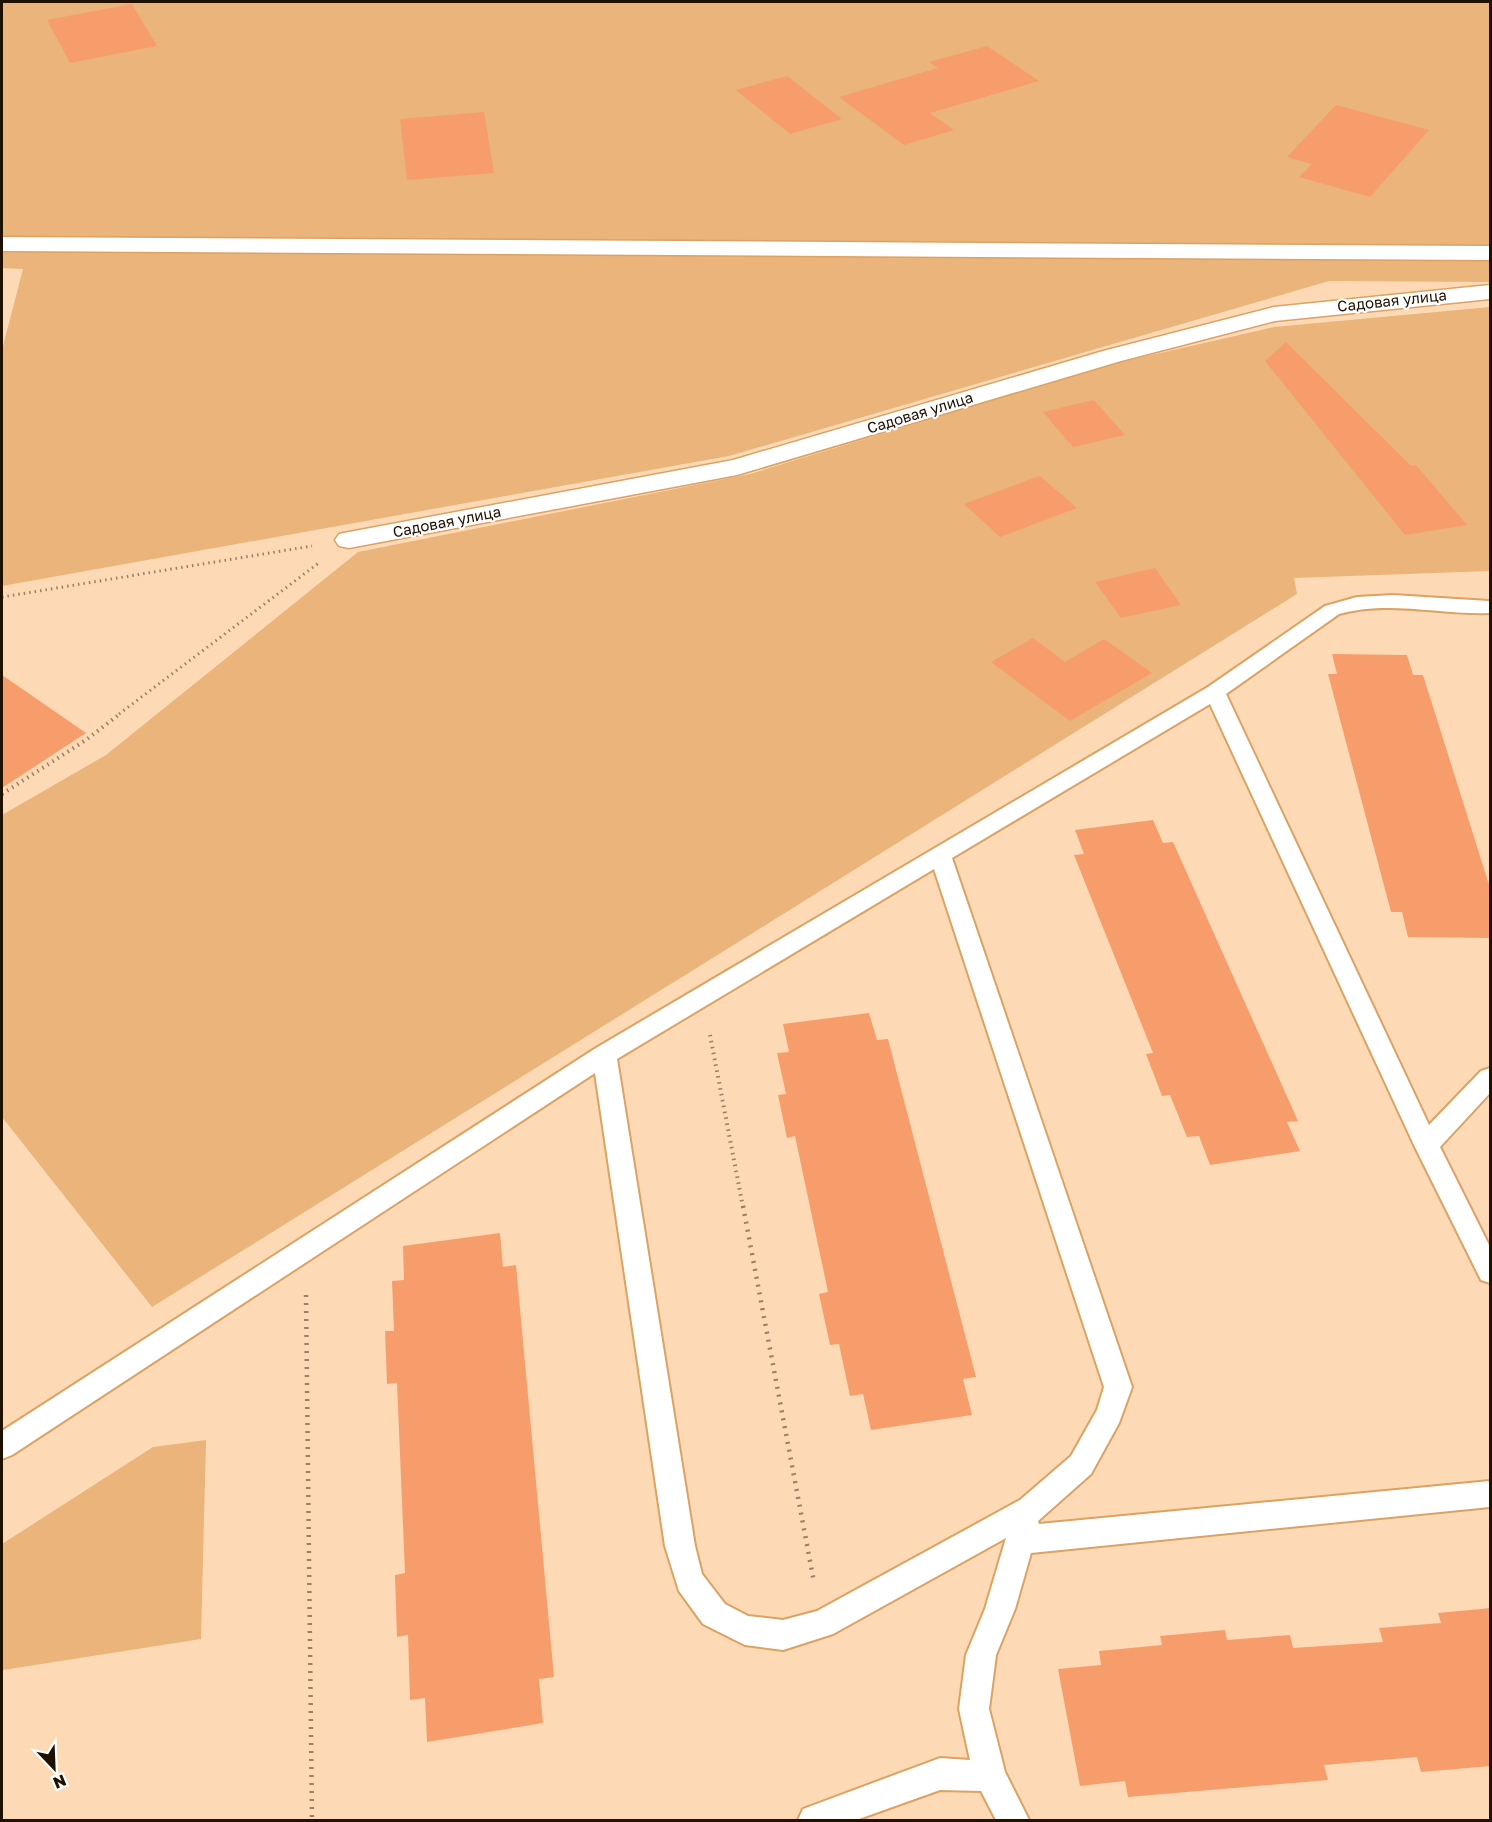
<svg xmlns="http://www.w3.org/2000/svg" width="1492" height="1822" font-family="'Golos Text',sans-serif">
  <rect width="100%" height="100%" fill="#fddab5"/>
  <!-- green -->
  <g fill="#eab47a">
    <path d="M2,2H1490V282L1329,281L729,456L2,586V350L23,269L2,268Z"/>
    <path d="M1490,307V571L1294,578L1297,594L152,1307L2,1117V815L106,755L358,552L750,474L1112,364L1274,327Z"/>
    <path d="M206,1440L201,1639L3,1670L2,1544L153,1447Z"/>
  </g>
  <!-- building -->
  <g fill="#f79d6c">
    <path d="M132,4L157,46L70,63L47,20Z"/>
    <path d="M987,46L1039,81L930,113L954,130L904,145L839,97L938,68L929,62Z"/>
    <path d="M787,76L842,119L790,134L736,90Z"/>
    <path d="M1336,105L1429,130L1370,197L1299,177L1312,164L1287,157Z"/>
    <path d="M484,112L494,173L407,180L400,119Z"/>
    <path d="M1286,342L1411,466L1416,465L1467,525L1405,535L1265,361Z"/>
    <path d="M1094,400L1125,435L1073,447L1043,412Z"/>
    <path d="M1040,476L1077,508L1000,537L964,504Z"/>
    <path d="M1155,568L1181,605L1121,618L1095,582Z"/>
    <path d="M1033,638L1065,662L1104,639L1152,673L1070,721L991,662Z"/>
    <path d="M1332,654L1407,655L1413,675H1423L1491,891V938L1408,937L1402,912H1391L1328,674H1337Z"/>
    <path d="M2,675L86,733L2,788Z"/>
    <path d="M1153,820L1163,843L1173,842L1298,1121L1287,1122L1300,1151L1210,1165L1199,1136L1187,1137L1170,1095L1162,1096L1146,1054L1153,1053L1074,855L1084,854L1075,830Z"/>
    <path d="M869,1013L877,1040L888,1039L976,1377L963,1379L972,1415L871,1430L863,1394L850,1396L839,1344L830,1345L819,1294L828,1292L795,1136L787,1138L778,1095L786,1094L777,1053L789,1052L783,1024Z"/>
    <path d="M500,1233L503,1267L516,1265L554,1677L539,1679L543,1723L427,1742L425,1698L410,1700L408,1635L397,1637L395,1575L405,1573L397,1383L387,1384L385,1331H394L392,1281L404,1280L403,1246Z"/>
    <path d="M1491,1608V1766L1421,1772L1417,1757L1324,1765L1328,1780L1128,1797L1125,1781L1080,1786L1058,1669L1101,1665L1099,1651L1162,1645L1160,1636L1225,1630L1227,1640L1290,1635L1293,1648L1383,1642L1379,1628L1441,1623L1438,1613Z"/>
  </g>
  <g fill="none" stroke-linecap="round" stroke-linejoin="round">
    <!-- lane casing -->
    <g stroke="#dba263" stroke-width="4">
      <path id="lane" d="M1393,595L1489,601L1490,613C1439,615 1389,600 1339,614L1226,694L1429,1125L1481,1071L1490,1068V1093L1440,1147L1490,1247V1283L1481,1280L1414,1145L1210,704L952,858L1132,1387L1119,1423L1091,1474L1038,1521L1039,1524L1490,1481V1507L1031,1553L1015,1609L996,1655L989,1709L1005,1772L1029,1820H996L981,1791L940,1790L856,1820H798L803,1809L940,1758L970,1760L959,1709L966,1655L985,1609L1006,1538L833,1634L783,1650L745,1645L703,1624L679,1591L665,1546L595,1073L12,1455L2,1459V1431L596,1048L1208,687L1325,606L1357,597ZM934,869L1104,1387L1097,1410L1071,1456L1020,1500L817,1611L783,1620L748,1616L725,1604L702,1574L695,1546L617,1059Z"/>
    </g>
    <!-- street casing -->
    <g stroke="#dba263" stroke-width="3">
      <g id="street">
        <path d="M2,237L1490,246V260L2,251Z"/>
        <path d="M1490,285V299L1275,321L1121,361L737,475L349,548L339,546L335,540L339,534L349,532L733,460L1103,351L1274,307Z"/>
      </g>
    </g>
    <!-- path-far2 -->
    <g stroke="#9a8064" stroke-width="3" stroke-dasharray="1.5 4" stroke-linecap="butt">
      <path d="M2,597L312,546"/>
      <path d="M119,714L320,562"/>
    </g>
    <!-- path-far1 -->
    <g stroke="#9a8064" stroke-width="4" stroke-dasharray="1.5 4.5" stroke-linecap="butt">
      <path d="M2,794L86,740L121,713"/>
      <path d="M710,1035L743,1207"/>
    </g>
    <!-- path -->
    <g stroke="#9a8064" stroke-width="4.5" stroke-dasharray="2 6" stroke-linecap="butt">
      <path d="M743,1206L814,1582"/>
      <path d="M306,1295L312,1820"/>
    </g>
    <!-- lane -->
    <use href="#lane" fill="#fff" fill-rule="evenodd"/>
    <!-- street -->
    <use href="#street" fill="#fff" fill-rule="evenodd"/>
  </g>
  <g text-anchor="middle" stroke-width="4.5" stroke-linejoin="round" paint-order="stroke">
    <!-- far-street labels -->
    <g font-size="15" fill="#201000" stroke="#fff">
      <text transform="translate(1392 301) rotate(-6)" y="5">Садовая улица</text>
      <text transform="translate(920 413) rotate(-17)" y="5">Садовая улица</text>
      <text transform="translate(447 522) rotate(-11)" y="5">Садовая улица</text>
    </g>
  </g>
  <!-- border -->
  <rect width="1492" height="1822" fill="none" stroke="#201000" stroke-width="6"/>
  <!-- north arrow -->
  <g transform="translate(54 1768) rotate(157)" stroke="#ffffff" stroke-width="4.5" paint-order="stroke">
  <path d="M0-4.5L10 22L0 15L-10 22Z" fill="#201000"/>
  <text y="-9" font-size="16" font-weight="bold" text-anchor="middle" fill="#201000">N</text>
  </g>
</svg>
